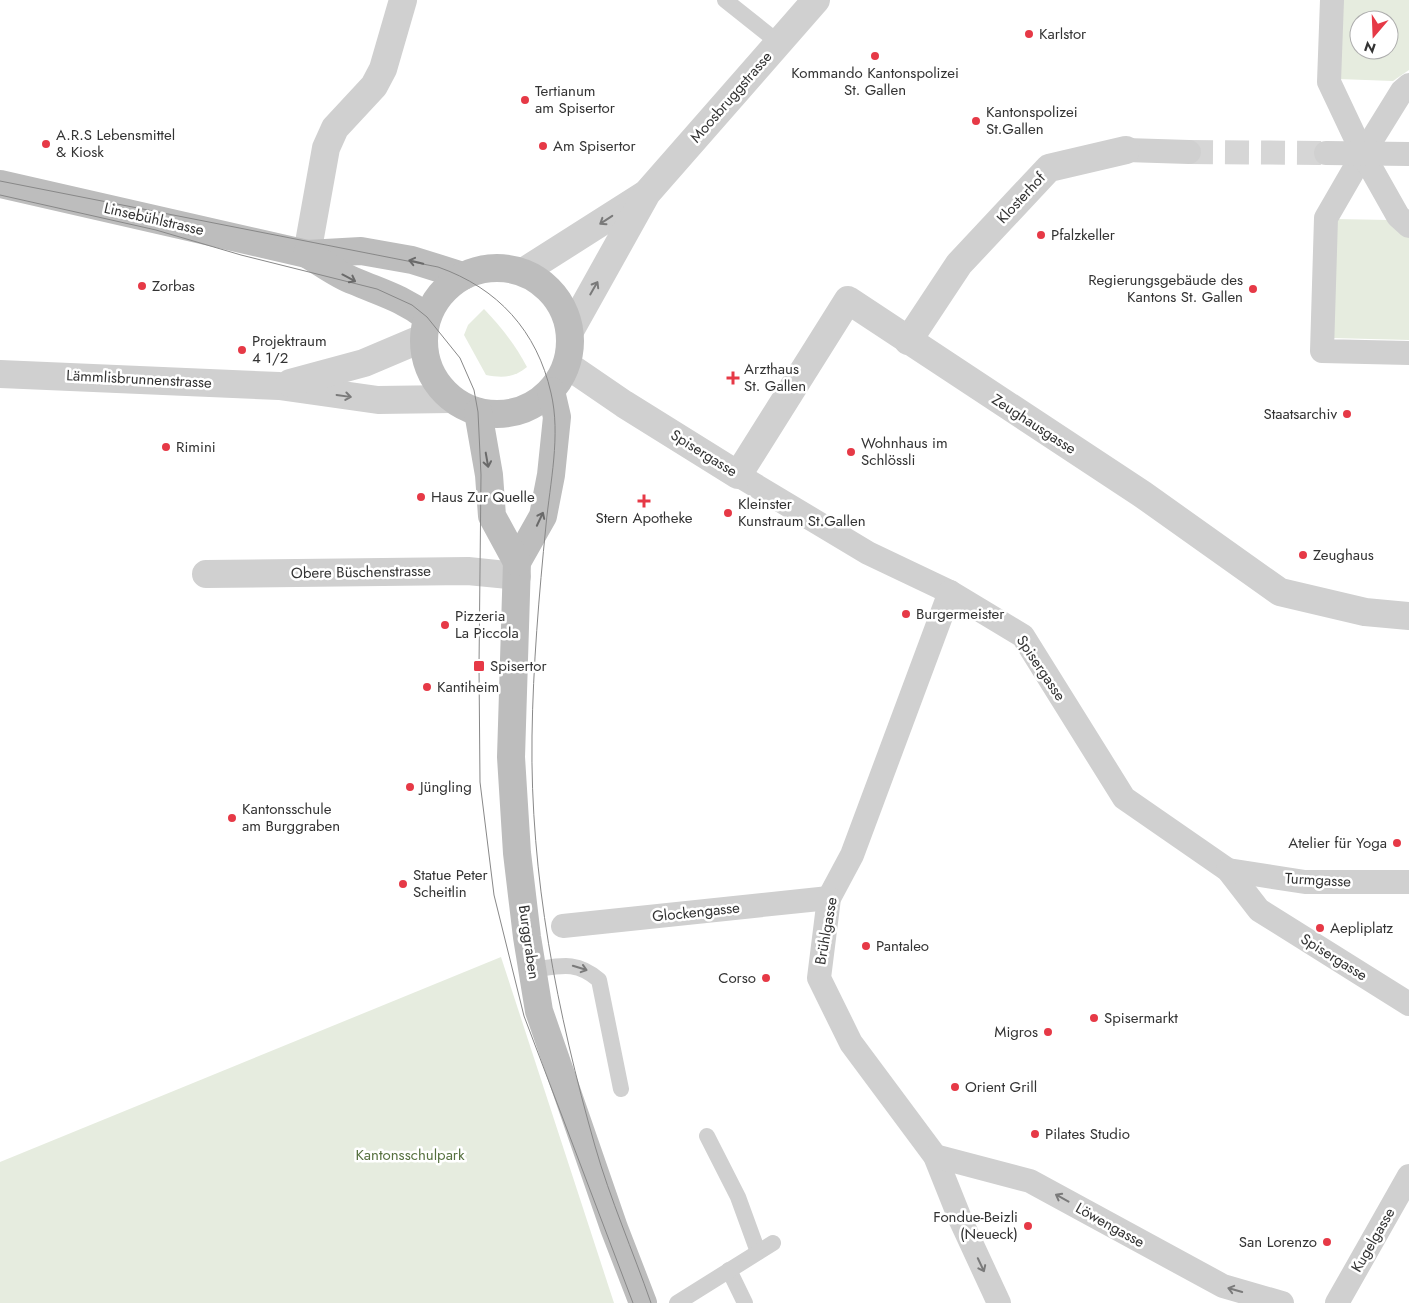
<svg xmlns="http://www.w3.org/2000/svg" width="1409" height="1303" font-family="Jost,sans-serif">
  <rect width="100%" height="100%" fill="#fff"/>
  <!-- green -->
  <g fill="#e6ecdf" fill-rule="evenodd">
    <path d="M1339,0H1409V70L1393,81L1338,79ZM1359,20H1389V50H1359Z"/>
    <path d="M1334,219L1390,220L1409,238V340L1332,338Z"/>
    <path d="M484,309C501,327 515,344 527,367C514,378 502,378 486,375L464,335L468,325Z"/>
    <path d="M501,957L614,1303H0V1162Z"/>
  </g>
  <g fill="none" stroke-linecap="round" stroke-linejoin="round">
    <!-- pedestrian-tunnel -->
    <path stroke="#d6d6d6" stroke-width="24" stroke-dasharray="24 12" stroke-linecap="butt" d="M1189,152L1326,153"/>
    <!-- service -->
    <g stroke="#d0d0d0" stroke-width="16">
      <path d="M725,0L779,43"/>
      <path d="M532,970C560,966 576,960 599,980L621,1089"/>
      <path d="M707,1136L738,1197L758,1252"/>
      <path d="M729,1270L745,1303"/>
      <path d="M677,1303L773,1243"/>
    </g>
    <!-- pedestrian -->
    <g stroke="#d0d0d0" stroke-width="24">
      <path d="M1332,0L1329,82L1363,154L1326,218L1322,351L1409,353"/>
      <path d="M1409,85L1402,91L1363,154L1398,216L1409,226"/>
      <path d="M1126,150L1189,152"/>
      <path d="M1326,153L1409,154"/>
      <path d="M738,475L868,553L950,592L1023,636L1124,798L1228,870L1259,910L1409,1004"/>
      <path d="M950,592L852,855L829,898L819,978L851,1043L935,1156L961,1221L999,1303"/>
      <path d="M1228,870L1305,882H1409"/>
      <path d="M563,926L829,898"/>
      <path d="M935,1156L1030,1181L1223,1286L1282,1303"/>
      <path d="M1337,1303L1409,1176"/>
    </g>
    <!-- minor -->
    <g stroke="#d0d0d0" stroke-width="28">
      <path d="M307,254L326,148L335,128L374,86L383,69L403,0"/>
      <path d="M523,272L644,195"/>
      <path d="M570,331L647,193L816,0"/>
      <path d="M908,341L959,264L1049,168L1126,150"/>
      <path d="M567,365L624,404L738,475L848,300L1142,494L1280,592L1365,612L1409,616"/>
      <path d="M206,574L468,571L517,576"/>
    </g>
    <!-- tertiary -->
    <g stroke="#d0d0d0" stroke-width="28">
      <path d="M0,374L279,386L378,400L451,399"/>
      <path d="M290,383L364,363L423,338"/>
    </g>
    <!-- secondary -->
    <g stroke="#bdbdbd" stroke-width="28">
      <path d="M0,184L307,254L361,251L412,260L463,276"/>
      <path d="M307,254C322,263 338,275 354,281C382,293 402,298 427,317"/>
      <circle cx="497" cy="341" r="73"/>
      <path d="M551,391L557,417L551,475L543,516L517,562L511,757L517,853L527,937L539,1011L614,1228L643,1303"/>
      <path d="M478,412L489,475L492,516L517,562"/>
    </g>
    <!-- tram -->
    <g stroke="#888" stroke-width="1">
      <path d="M0,181L438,267C498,288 537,331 551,393C561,435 550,483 546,525C539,595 533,666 532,736C530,876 557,1012 595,1146C610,1199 633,1251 651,1303"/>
      <path d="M0,195L156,230L241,255L377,289L412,305L427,317L460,358L474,390L478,412L481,475L479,666L480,782L494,895L524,1016L633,1303"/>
    </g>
  </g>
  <!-- one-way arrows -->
  <defs><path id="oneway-shaft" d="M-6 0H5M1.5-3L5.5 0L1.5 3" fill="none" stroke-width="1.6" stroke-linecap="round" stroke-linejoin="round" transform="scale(1.25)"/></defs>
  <g stroke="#7a7a7a">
    <use href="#oneway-shaft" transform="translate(606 220) rotate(147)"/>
    <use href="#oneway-shaft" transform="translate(594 288) rotate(-60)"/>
    <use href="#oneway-shaft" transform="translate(344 396) rotate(8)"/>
    <use href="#oneway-shaft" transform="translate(580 968) rotate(17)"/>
    <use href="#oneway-shaft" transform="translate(1062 1198) rotate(-151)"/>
    <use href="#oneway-shaft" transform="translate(981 1265) rotate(65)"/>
    <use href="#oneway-shaft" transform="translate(1235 1290) rotate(-164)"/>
  </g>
  <g stroke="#6a6a6a">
    <use href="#oneway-shaft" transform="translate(416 262) rotate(-166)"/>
    <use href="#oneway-shaft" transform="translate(349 278) rotate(28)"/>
    <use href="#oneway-shaft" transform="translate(487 460) rotate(80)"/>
    <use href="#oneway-shaft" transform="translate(540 519) rotate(-65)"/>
  </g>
  <!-- markers -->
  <g fill="#e63946" stroke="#fff" stroke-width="2">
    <circle cx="1029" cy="34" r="5"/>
    <circle cx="875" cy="56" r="5"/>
    <circle cx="525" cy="100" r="5"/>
    <circle cx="976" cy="121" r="5"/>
    <circle cx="46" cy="144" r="5"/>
    <circle cx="543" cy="146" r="5"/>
    <circle cx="1041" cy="235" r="5"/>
    <circle cx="142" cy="286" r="5"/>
    <circle cx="1253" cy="289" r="5"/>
    <circle cx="242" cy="350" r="5"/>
    <path d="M730.5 370.5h5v5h5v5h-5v5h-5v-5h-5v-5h5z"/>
    <circle cx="1347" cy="414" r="5"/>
    <circle cx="166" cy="447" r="5"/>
    <circle cx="851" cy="452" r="5"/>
    <circle cx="421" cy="497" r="5"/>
    <path d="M641.5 493.5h5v5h5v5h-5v5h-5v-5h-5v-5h5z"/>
    <circle cx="728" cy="513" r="5"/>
    <circle cx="1303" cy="555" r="5"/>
    <circle cx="906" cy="614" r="5"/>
    <circle cx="445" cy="625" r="5"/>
    <rect x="473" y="660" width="12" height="12" rx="2.5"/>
    <circle cx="427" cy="687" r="5"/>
    <circle cx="410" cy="787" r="5"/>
    <circle cx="232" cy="818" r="5"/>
    <circle cx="1397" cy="843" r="5"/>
    <circle cx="403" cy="884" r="5"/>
    <circle cx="1320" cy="928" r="5"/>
    <circle cx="866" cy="946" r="5"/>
    <circle cx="766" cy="978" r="5"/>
    <circle cx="1094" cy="1018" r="5"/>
    <circle cx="1048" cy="1032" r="5"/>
    <circle cx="955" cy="1087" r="5"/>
    <circle cx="1035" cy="1134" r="5"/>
    <circle cx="1028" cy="1226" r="5"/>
    <circle cx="1327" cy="1242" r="5"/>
  </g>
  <g text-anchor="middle" stroke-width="5" stroke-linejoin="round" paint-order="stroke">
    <!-- poi labels -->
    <g font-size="15" fill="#333" stroke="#fff" text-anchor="start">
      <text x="1039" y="39">Karlstor</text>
      <text x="875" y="78" text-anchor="middle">Kommando Kantonspolizei<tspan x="875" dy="17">St. Gallen</tspan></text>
      <text x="535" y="96">Tertianum<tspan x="535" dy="17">am Spisertor</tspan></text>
      <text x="986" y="117">Kantonspolizei<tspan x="986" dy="17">St.Gallen</tspan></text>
      <text x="56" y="140">A.R.S Lebensmittel<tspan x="56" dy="17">&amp; Kiosk</tspan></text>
      <text x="553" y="151">Am Spisertor</text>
      <text x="1051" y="240">Pfalzkeller</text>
      <text x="1243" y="285" text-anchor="end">Regierungsgebäude des<tspan x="1243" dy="17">Kantons St. Gallen</tspan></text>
      <text x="152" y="291">Zorbas</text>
      <text x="252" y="346">Projektraum<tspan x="252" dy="17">4 1/2</tspan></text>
      <text x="744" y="374">Arzthaus<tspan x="744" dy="17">St. Gallen</tspan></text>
      <text x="1337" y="419" text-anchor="end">Staatsarchiv</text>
      <text x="861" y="448">Wohnhaus im<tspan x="861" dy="17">Schlössli</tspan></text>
      <text x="176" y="452">Rimini</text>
      <text x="431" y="502">Haus Zur Quelle</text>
      <text x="738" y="509">Kleinster<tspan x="738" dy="17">Kunstraum St.Gallen</tspan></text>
      <text x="644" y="523" text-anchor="middle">Stern Apotheke</text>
      <text x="1313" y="560">Zeughaus</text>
      <text x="916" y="619">Burgermeister</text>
      <text x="455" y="621">Pizzeria<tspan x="455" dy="17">La Piccola</tspan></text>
      <text x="490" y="671">Spisertor</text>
      <text x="437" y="692">Kantiheim</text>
      <text x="420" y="792">Jüngling</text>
      <text x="242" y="814">Kantonsschule<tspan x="242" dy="17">am Burggraben</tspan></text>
      <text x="1387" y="848" text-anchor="end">Atelier für Yoga</text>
      <text x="413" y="880">Statue Peter<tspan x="413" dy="17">Scheitlin</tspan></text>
      <text x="1330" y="933">Aepliplatz</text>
      <text x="876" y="951">Pantaleo</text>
      <text x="756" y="983" text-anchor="end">Corso</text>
      <text x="1104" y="1023">Spisermarkt</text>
      <text x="1038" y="1037" text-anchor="end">Migros</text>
      <text x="965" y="1092">Orient Grill</text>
      <text x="1045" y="1139">Pilates Studio</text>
      <text x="1018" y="1222" text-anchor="end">Fondue-Beizli<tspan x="1018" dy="17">(Neueck)</tspan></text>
      <text x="1317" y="1247" text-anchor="end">San Lorenzo</text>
    </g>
    <!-- street labels -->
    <g font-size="15" fill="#333" stroke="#fff">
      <text transform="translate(731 97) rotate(-49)" y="5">Moosbruggstrasse</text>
      <text transform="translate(1021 198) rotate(-47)" y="5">Klosterhof</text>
      <text transform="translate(154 219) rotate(13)" y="5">Linsebühlstrasse</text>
      <text transform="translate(139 379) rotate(3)" y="5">Lämmlisbrunnenstrasse</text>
      <text transform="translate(1034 424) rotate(33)" y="5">Zeughausgasse</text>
      <text transform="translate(704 453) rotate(32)" y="5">Spisergasse</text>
      <text transform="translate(361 572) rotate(-1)" y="5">Obere Büschenstrasse</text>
      <text transform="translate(1041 668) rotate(56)" y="5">Spisergasse</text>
      <text transform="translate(1318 880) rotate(3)" y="5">Turmgasse</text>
      <text transform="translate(696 912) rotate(-6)" y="5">Glockengasse</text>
      <text transform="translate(826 931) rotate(-80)" y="5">Brühlgasse</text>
      <text transform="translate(529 942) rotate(82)" y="5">Burggraben</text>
      <text transform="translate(1334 957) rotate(32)" y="5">Spisergasse</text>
      <text transform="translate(1110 1225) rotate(29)" y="5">Löwengasse</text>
      <text transform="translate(1373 1240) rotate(-60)" y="5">Kugelgasse</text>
    </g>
    <!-- park labels -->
    <g font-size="15" fill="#56703f" stroke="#fff">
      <text x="410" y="1160">Kantonsschulpark</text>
    </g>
  </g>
  <!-- north arrow -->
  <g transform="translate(1374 35) rotate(199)"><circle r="24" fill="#ffffff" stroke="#adadad"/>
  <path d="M0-4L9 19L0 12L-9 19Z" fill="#e63946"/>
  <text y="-8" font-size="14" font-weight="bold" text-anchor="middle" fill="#333333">N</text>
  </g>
</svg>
